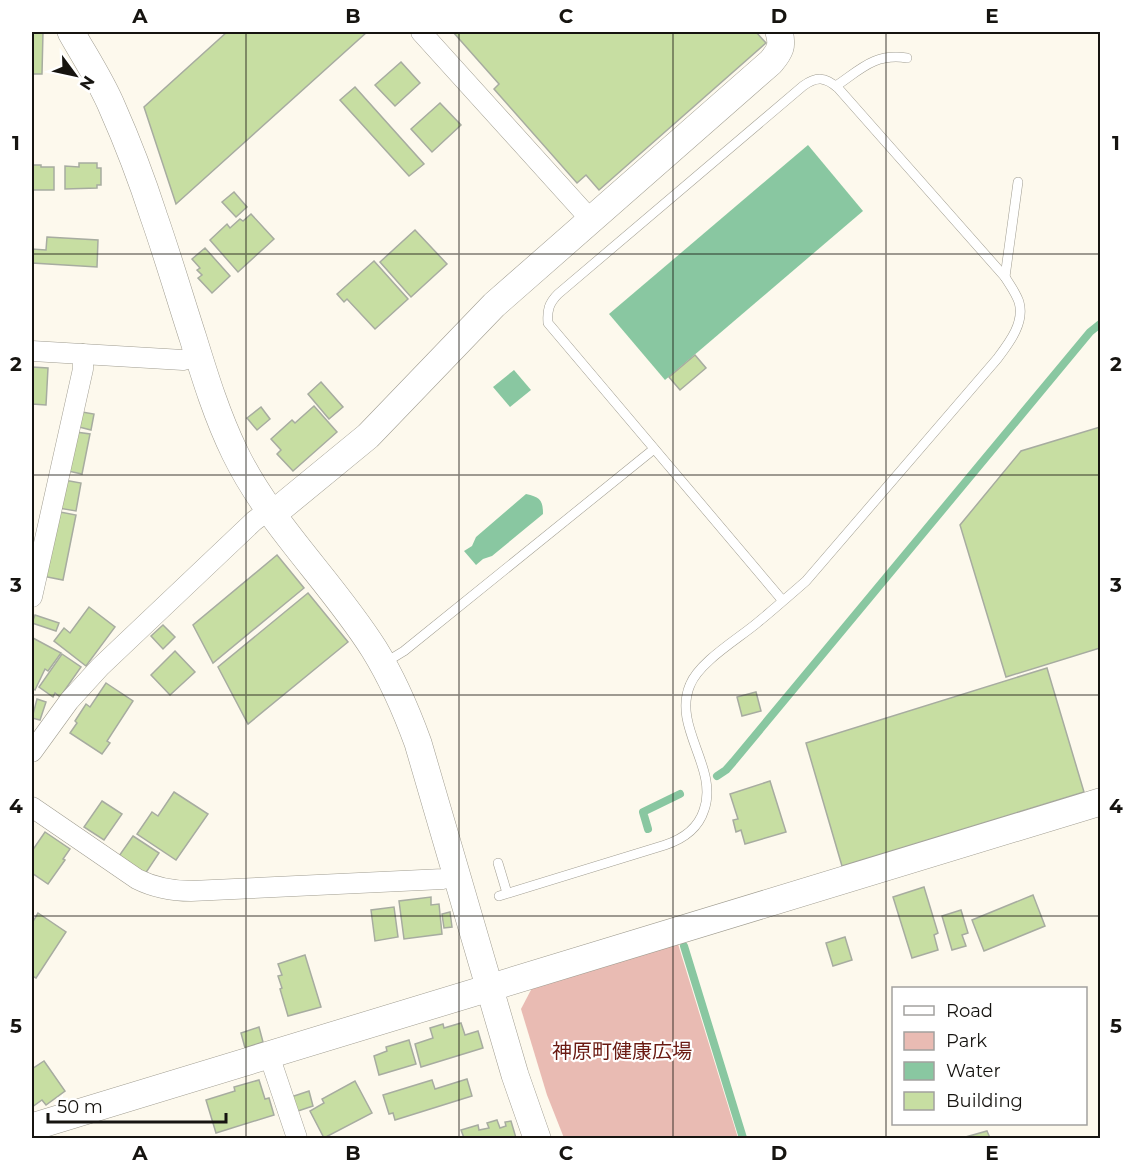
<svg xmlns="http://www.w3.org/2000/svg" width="1132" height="1170" font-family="Montserrat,'Noto Sans JP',sans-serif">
  <rect width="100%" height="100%" fill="#fdf9ed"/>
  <!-- green -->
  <path fill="#e9bbb3" d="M678,944L738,1138H564L547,1095L521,1009L532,988Z"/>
  <!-- water -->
  <g fill="#89c7a1">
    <path d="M808,145L863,211L665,380L609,314Z"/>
    <path d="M514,370L531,390L510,407L493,387Z"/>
    <path d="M526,494C540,497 543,500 543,514L492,556L483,559L476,565L464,551L472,546L476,537Z"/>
  </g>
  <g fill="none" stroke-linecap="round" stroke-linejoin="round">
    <!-- stream -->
    <g stroke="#89c7a1" stroke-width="8">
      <path d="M717,776L726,770L733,762L1090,332L1100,324"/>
      <path d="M648,829L643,812L680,794"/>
      <path d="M684,946L743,1138"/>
    </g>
  </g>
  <!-- building -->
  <g fill="#c7dea2" stroke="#a7aca0" stroke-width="1.5">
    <path d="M32,32H43L42,74H32Z"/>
    <path d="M227,32H367L176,204L144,107Z"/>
    <path d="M453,32H756L766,43L599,190L586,175L577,183L494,89L499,84Z"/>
    <path d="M401,62L420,83L395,106L375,85Z"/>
    <path d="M355,87L424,164L409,176L340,100Z"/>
    <path d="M440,103L461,125L432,152L411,129Z"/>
    <path d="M79,163H97V168H101V185H97V188L65,189V166L79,167Z"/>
    <path d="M32,165H41V167H54V190H32Z"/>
    <path d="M234,192L247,207L236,217L222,202Z"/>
    <path d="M251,214L274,239L238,272L210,240L227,224L230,228L240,219L243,221Z"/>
    <path d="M415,230L447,264L411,297L380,262Z"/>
    <path d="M47,237L98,240L97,267L32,263V249L46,250Z"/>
    <path d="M205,248L230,276L212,293L198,278L202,275L197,270L200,268L192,259Z"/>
    <path d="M374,261L408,299L375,329L347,299L344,302L337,294Z"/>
    <path d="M695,355L706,368L680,390L669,377Z"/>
    <path d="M32,367L48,368L46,405L32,404Z"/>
    <path d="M321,382L343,407L329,419L308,394Z"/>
    <path d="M314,406L337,432L293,471L277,454L281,450L271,439L292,420L295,423Z"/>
    <path d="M261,407L270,419L257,430L247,418Z"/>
    <path d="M82,412L94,414L91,430L79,427Z"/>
    <path d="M1100,427V648L1006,677L960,525L1021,451Z"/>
    <path d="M76,432L90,434L82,474L68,471Z"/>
    <path d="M64,480L81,483L76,511L58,508Z"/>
    <path d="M55,511L76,515L63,580L42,576Z"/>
    <path d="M277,555L304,588L213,663L193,625Z"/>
    <path d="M308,593L348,642L248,724L218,667Z"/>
    <path d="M89,607L115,627L86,666L54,641L64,628L70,633Z"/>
    <path d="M35,615L59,623L56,631L32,623Z"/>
    <path d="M163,625L175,637L163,649L151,636Z"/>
    <path d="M33,638L61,653L48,671L45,669L35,690L32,688V641Z"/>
    <path d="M175,651L195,672L170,695L151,675Z"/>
    <path d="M62,654L81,667L60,697L55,693L53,697L39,687Z"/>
    <path d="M1047,668L1084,792L842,866L806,743Z"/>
    <path d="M106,683L133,701L107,741L110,743L102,754L70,733L77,723L75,721L86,704L90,707Z"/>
    <path d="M756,692L761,711L742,716L737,697Z"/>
    <path d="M37,699L46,702L40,720L32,718Z"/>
    <path d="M770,781L786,832L745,844L741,830L736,832L733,820L738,819L730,794Z"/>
    <path d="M174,792L208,814L176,860L137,834L152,812L158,816Z"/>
    <path d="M102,801L122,814L104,840L84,827Z"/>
    <path d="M45,832L70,849L63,859L65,860L48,884L32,873V851Z"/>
    <path d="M133,836L159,853L145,874L119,856Z"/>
    <path d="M924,887L938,933L934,935L938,950L912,958L893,897Z"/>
    <path d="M1033,895L1045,926L984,951L972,920Z"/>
    <path d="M431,897V905L439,904L442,934L404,939L399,901Z"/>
    <path d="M394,907L398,937L375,941L371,910Z"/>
    <path d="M961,910L968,933L962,935L966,946L952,950L942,916Z"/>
    <path d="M450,912L452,927L444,928L442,914Z"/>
    <path d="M38,913L66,932L36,978L32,976V923Z"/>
    <path d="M845,937L852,960L833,966L826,943Z"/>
    <path d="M305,955L321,1007L288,1016L280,989L282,988L278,976L282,975L278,964Z"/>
    <path d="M461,1023L465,1035L478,1031L483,1048L421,1067L415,1044L433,1038L430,1028L443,1024L444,1028Z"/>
    <path d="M259,1027L263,1042L245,1048L241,1033Z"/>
    <path d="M409,1040L416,1064L379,1075L374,1056L387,1051L386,1047Z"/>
    <path d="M44,1061L65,1091L46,1105L42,1100L32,1107V1069Z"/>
    <path d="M467,1079L472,1096L395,1120L393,1113L389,1114L383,1095L432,1080L435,1089Z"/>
    <path d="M259,1080L265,1099L269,1098L274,1115L216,1133L206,1100L235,1091L234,1087Z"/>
    <path d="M355,1081L372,1113L324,1138L310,1111L324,1103L322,1099Z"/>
    <path d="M309,1091L313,1106L295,1112L291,1097Z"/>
    <path d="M497,1120L500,1128L506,1126L505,1122L511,1121L516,1138H464L461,1130L478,1125L479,1130L489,1128L487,1123Z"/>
    <path d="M987,1131L990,1138H962Z"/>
  </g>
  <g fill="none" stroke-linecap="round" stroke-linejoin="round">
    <!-- lane casing -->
    <g stroke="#a09d91" stroke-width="10">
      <g id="lane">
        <path d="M836,86C861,69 875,53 907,58"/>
        <path d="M1005,277L1018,182"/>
        <path d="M386,662L404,651L654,449"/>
        <path d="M498,863L507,893"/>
        <path d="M499,896L665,845C683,839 698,829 704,810C719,768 672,727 690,685C699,662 738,639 757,623C774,609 790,595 806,581L997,359C1009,343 1025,323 1019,302C1016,293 1010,285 1005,277L838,88C825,77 817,76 803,86L558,294C549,303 547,310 548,323L783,601"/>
      </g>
    </g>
    <!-- street casing -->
    <g stroke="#a09d91" stroke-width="21">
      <g id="street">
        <path d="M421,32L591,220"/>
        <path d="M32,351L183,360L198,356"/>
        <path d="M32,597L83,369V354"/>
        <path d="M32,752L69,701L100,667L254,521L270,509"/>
        <path d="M32,807L137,879C155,888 171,891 191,891L443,879L457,875"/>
        <path d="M269,1055L297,1138"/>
      </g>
    </g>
    <!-- secondary casing -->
    <g stroke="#a09d91" stroke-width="28">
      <g id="secondary">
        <path d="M71,32C85,57 101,81 112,107C128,143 142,180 154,217C168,257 180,298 193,338C205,377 217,416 235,453C270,525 331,581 374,649C392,678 406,710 418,743L515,1075L537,1138"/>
        <path d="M273,514L368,436L494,305L771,62C780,51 783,46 779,32"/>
        <path d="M32,1127L1100,802"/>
      </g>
    </g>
    <!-- lane -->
    <use href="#lane" stroke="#fff" stroke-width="9"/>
    <!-- street -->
    <use href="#street" stroke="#fff" stroke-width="20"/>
    <!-- secondary -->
    <use href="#secondary" stroke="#fff" stroke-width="27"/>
  </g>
  <!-- grid -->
  <path fill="none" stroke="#161410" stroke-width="1.5" stroke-opacity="0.55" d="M246,32V1138M459,32V1138M673,32V1138M886,32V1138M32,254H1100M32,475H1100M32,695H1100M32,916H1100"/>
  <g text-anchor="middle" stroke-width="4.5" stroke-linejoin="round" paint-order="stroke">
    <!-- park labels -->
    <g font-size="20" fill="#6a1a12" stroke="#fff">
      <text x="622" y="1058">神原町健康広場</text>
    </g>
  </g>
  <!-- border -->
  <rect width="1132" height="1170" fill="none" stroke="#ffffff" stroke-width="66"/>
  <!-- legend -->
  <rect x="892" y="987" width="195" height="138" fill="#ffffff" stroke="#a2a19f" stroke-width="1.5"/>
  <rect x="904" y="1006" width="30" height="9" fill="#ffffff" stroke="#a2a19f" stroke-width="1.5"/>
  <text x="946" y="1017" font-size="18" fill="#161410">Road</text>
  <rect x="904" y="1032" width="30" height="18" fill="#e9bbb3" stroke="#a2a19f" stroke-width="1.5"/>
  <text x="946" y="1047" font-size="18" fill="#161410">Park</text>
  <rect x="904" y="1062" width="30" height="18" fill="#89c7a1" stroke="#a2a19f" stroke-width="1.5"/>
  <text x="946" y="1077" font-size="18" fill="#161410">Water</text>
  <rect x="904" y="1092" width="30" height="18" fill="#c7dea2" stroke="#a2a19f" stroke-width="1.5"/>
  <text x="946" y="1107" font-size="18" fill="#161410">Building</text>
  <!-- north arrow -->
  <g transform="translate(75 75) rotate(123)" stroke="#ffffff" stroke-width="4.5" paint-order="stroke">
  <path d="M0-4.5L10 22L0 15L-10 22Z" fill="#161410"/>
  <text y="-9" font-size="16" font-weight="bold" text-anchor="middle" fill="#161410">N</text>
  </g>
  <!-- scale -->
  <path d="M48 1113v9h178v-9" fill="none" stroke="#161410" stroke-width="3"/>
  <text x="57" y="1113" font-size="18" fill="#161410" stroke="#ffffff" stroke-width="4.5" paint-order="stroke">50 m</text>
  <rect x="33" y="33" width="1066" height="1104" fill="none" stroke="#161410" stroke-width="2"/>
  <g font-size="20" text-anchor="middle" font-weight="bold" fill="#161410">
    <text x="140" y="23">A</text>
    <text x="353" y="23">B</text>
    <text x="566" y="23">C</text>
    <text x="779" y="23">D</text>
    <text x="992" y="23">E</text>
    <text x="16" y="150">1</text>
    <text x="1116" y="150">1</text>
    <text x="16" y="371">2</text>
    <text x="1116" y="371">2</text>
    <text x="16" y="592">3</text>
    <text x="1116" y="592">3</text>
    <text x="16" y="813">4</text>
    <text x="1116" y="813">4</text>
    <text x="16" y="1033">5</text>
    <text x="1116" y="1033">5</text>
    <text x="140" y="1160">A</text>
    <text x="353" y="1160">B</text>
    <text x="566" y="1160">C</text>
    <text x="779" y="1160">D</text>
    <text x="992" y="1160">E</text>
  </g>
</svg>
